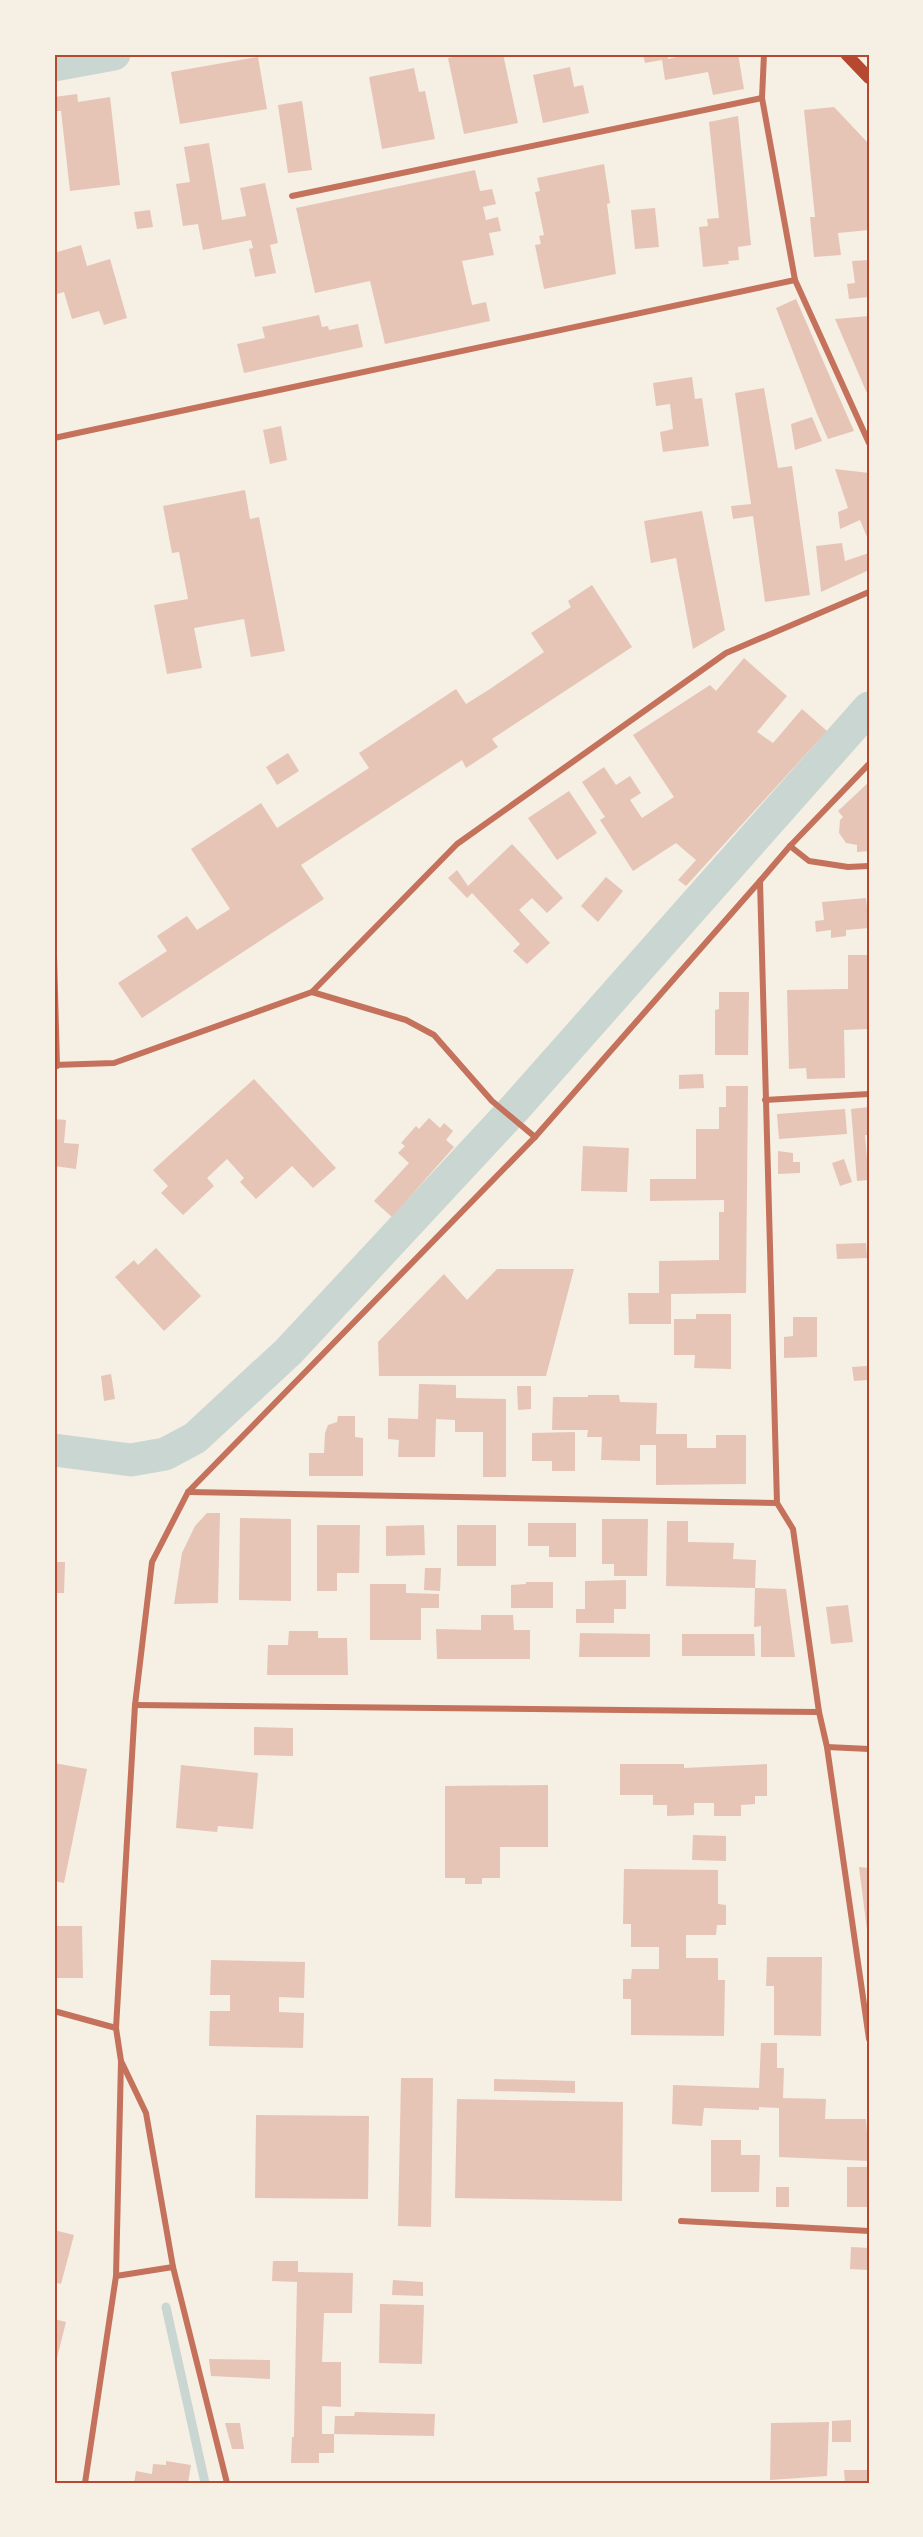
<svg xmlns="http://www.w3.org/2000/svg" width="923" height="2537" font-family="Montserrat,sans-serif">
  <rect width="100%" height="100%" fill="#f6efe4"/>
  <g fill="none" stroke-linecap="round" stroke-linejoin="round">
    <!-- stream -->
    <path stroke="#c9d6d2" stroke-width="9" d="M166,2307L205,2483"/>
    <!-- canal -->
    <g stroke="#c9d6d2" stroke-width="33">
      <path d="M54,65L114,54"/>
      <path d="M54,1450L131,1460L165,1454L195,1438L288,1352L515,1108L869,708"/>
    </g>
  </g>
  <!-- building -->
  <g fill="#e6c5b7">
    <path d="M468,54H503L518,123L464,134L448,58Z"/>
    <path d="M643,54H668V59L677,57L676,54H738L744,89L713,95L708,72L665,80L662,60L645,63Z"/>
    <path d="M258,57L267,109L180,124L171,72Z"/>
    <path d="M570,67L574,87L583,85L589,113L543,123L533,75Z"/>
    <path d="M414,68L419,92L425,91L435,139L382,149L369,77Z"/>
    <path d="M77,94L78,102L110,97L120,185L70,191L61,111H54V97Z"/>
    <path d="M302,101L312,170L288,173L278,105Z"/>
    <path d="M834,107L869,144V230L838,233L841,255L814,257L810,217H815L804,110Z"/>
    <path d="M738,116L751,245L738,247L739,260L728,261L729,264L703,267L699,227L708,226L707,219L719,218L709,122Z"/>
    <path d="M209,143L222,220L246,216L240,188L265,183L278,243L270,245L276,273L255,277L249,249L253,248L251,240L203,250L198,224L183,226L176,184L190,182L184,147Z"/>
    <path d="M604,164L610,203L607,204L616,274L544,289L535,245L541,244L539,236L544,235L535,192L540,191L537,178Z"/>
    <path d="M475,170L480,191L492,189L496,204L483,207L486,220L498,217L501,231L489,233L494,255L462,261L472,305L486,302L490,321L385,344L370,281L315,293L296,208Z"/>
    <path d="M655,208L659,247L635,249L631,210Z"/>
    <path d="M150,210L153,227L137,229L134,212Z"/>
    <path d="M81,245L87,266L110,259L127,318L104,325L99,311L72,319L64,292L54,295V253Z"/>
    <path d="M869,260V297L849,299L847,284L855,283L852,261Z"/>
    <path d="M796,299L831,379L854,431L828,439L817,414L776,308Z"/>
    <path d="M319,315L322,327L328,326L329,330L358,324L363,347L244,373L237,344L265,338L262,327Z"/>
    <path d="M869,316V398L835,319Z"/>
    <path d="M692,377L695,399L702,398L709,446L663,452L660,432L673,429L670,404L656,406L653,383Z"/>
    <path d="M764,388L778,468L792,466L810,595L765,602L753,516L733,519L731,506L751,504L735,393Z"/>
    <path d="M812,417L822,441L795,450L791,424Z"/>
    <path d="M281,426L287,460L270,464L263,430Z"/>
    <path d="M835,469L869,473V542L860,520L840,529L838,512L848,508Z"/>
    <path d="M245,490L250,519L259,517L285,651L251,657L244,619L194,628L202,668L167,674L154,605L188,599L179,552L172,553L163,506Z"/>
    <path d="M702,511L725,630L693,649L676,558L651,563L644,521Z"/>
    <path d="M842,543L845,561L869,553V570L821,592L816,546Z"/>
    <path d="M592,585L632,647L492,739L498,747L466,768L462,760L301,865L324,899L142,1018L118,983L167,951L157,936L187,916L197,930L230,909L191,849L261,803L277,828L369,768L359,753L456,689L466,704L490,689L544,652L531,633L571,607L568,601Z"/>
    <path d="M744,658L787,696L757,732L773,743L802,709L827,731L686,886L678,880L696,860L676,843L633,871L600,820L605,817L582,782L604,767L616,785L630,776L641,793L630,800L642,818L674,797L633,735L710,685L716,691Z"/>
    <path d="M288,753L299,771L277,785L266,767Z"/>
    <path d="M869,782V851L857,852V845L846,843L839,833L840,820L843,817L838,811Z"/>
    <path d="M569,791L597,833L557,860L528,818Z"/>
    <path d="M512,844L563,898L547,913L532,898L519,910L550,943L527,964L513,951L520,944L472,893L467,898L448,878L457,870L468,886Z"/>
    <path d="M606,877L623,891L598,922L581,906Z"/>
    <path d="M866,898L869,928L846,930V936L831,938V930L816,932L815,921L824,920L822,902Z"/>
    <path d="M848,955H869V1029L844,1030L845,1078L807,1079L806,1068L789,1069L787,990L848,989Z"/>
    <path d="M719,992H749L748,1055H715V1010L719,1009Z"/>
    <path d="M703,1074L704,1088L679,1089V1075Z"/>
    <path d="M254,1079L336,1168L313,1188L292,1166L256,1199L240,1182L244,1178L227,1159L207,1178L214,1186L183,1215L161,1193L168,1186L153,1170Z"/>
    <path d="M726,1086H748L746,1293L671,1294V1324H629L628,1293H659V1261L719,1260V1212H724V1200L650,1201V1179H696V1129H719V1107H726Z"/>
    <path d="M869,1107V1135H865L867,1159H869V1180L857,1181L851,1109Z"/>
    <path d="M845,1109L847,1134L779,1139L777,1114Z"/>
    <path d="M429,1118L440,1128L444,1123L453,1131L446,1140L454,1147L392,1217L374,1201L409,1163L398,1153L405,1146L401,1143L416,1126L419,1129Z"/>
    <path d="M54,1119L66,1120L64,1143L79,1144L76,1169L54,1166Z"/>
    <path d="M583,1146L629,1148L627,1192L581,1191Z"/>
    <path d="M778,1151L793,1153V1162H800V1173L778,1174Z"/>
    <path d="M844,1159L852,1182L840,1186L832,1163Z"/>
    <path d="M866,1243L867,1258L837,1259L836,1244Z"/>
    <path d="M156,1248L201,1296L164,1331L115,1277L134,1260L138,1265Z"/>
    <path d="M497,1269H574L546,1376H379L378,1342L444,1274L467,1300Z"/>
    <path d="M696,1314H731V1369L694,1368L695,1355H674V1319H696Z"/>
    <path d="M793,1317H817V1357L784,1358V1337L793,1336Z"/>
    <path d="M867,1366L868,1380L854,1381L852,1367Z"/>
    <path d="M111,1374L115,1399L104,1401L101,1376Z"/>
    <path d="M419,1384L456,1385V1398L506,1399V1477H483V1432H455V1420L436,1419L435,1457H398L399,1440L388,1439V1418L418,1419Z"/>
    <path d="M517,1386H531V1409L518,1410Z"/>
    <path d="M588,1395H619L620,1402L657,1403L656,1434H687V1448H716V1435H746V1484L656,1485V1445H640V1461L601,1460L602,1437H587L588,1430H552L553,1397H588Z"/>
    <path d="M338,1416H355V1437L363,1438V1476H309V1453H324L325,1433L328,1425L337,1422Z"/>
    <path d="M575,1432V1471H552V1461H532V1433Z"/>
    <path d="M207,1513H220L218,1603L174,1604L182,1553L195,1526Z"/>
    <path d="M240,1518L291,1519V1601L239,1600Z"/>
    <path d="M602,1519H648L647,1576H614V1564H602Z"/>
    <path d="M667,1521H688V1542L734,1543L733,1559L756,1560L755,1588L666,1586Z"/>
    <path d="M528,1523H576V1557H549V1546H528Z"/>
    <path d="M317,1525H360L359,1573H337V1591H317Z"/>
    <path d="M424,1525L425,1555L386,1556V1526Z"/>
    <rect x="457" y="1525" width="39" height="41"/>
    <path d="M54,1562H65L64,1593H54Z"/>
    <path d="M425,1568H441L440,1591L424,1590Z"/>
    <path d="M626,1580V1609H614V1623H576V1609H585V1581Z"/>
    <path d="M526,1582H553V1608H511V1585L526,1584Z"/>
    <path d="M370,1584H406V1593L439,1594V1608H421V1640H370Z"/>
    <path d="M755,1588L786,1589L795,1657H761V1626L754,1627Z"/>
    <path d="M848,1605L853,1642L831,1644L826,1607Z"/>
    <path d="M481,1615H513L514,1630H530V1659H437L436,1629L481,1630Z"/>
    <path d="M289,1631H318V1638H347L348,1675H267L268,1645H288Z"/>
    <path d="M580,1633L650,1634V1657H579Z"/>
    <path d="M682,1634H754L755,1656H682Z"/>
    <path d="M254,1727L293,1728V1756L254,1755Z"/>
    <path d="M54,1763L87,1769L64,1883L54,1881Z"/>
    <path d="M620,1764H684V1768L767,1764V1796H755V1804L741,1805V1816H714V1803H694V1815L667,1816V1805H653V1795H620Z"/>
    <path d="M181,1765L258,1773L253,1829L218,1826L217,1832L176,1828Z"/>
    <path d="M548,1785V1847H500V1878H482V1884H465V1878H445V1786Z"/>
    <path d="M693,1835L726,1836V1861L692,1860Z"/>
    <path d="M859,1867L869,1868V1938H868Z"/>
    <path d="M624,1869L718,1870V1904L726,1905V1925H717L716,1935H686V1958H718V1980H725L724,2036L631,2035V1999H623V1979H631L632,1969H659V1947H631V1924H623Z"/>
    <path d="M54,1926H82L83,1978H54Z"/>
    <path d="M767,1957H822L821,2036L774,2035V1986H766Z"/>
    <path d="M211,1960L305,1962L304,1998L279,1997V2012L304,2013L303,2048L209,2046L210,2011H230V1995H210Z"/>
    <path d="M761,2043H777V2068H784L783,2098L826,2099L825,2119H866L869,2161L779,2157V2108L759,2107V2110L704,2108L702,2126L672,2124L673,2085L759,2088Z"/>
    <path d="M401,2078H433L431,2227L398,2226Z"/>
    <path d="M494,2079L575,2081V2093L494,2091Z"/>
    <path d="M457,2099L623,2102L622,2201L455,2198Z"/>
    <path d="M256,2115L369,2116L368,2199L255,2198Z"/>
    <path d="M711,2140H741V2155H760L759,2192H711Z"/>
    <rect x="847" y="2167" width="22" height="40"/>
    <rect x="776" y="2187" width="13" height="20"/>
    <path d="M54,2230L74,2235L61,2284L54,2282Z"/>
    <path d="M851,2247L869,2248V2270L850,2269Z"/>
    <path d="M273,2261H298V2272L353,2273L352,2313H324L322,2362H341V2407L322,2406V2434H334V2453H319V2463H291L292,2437H294V2433L297,2282L272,2281Z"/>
    <path d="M393,2280L423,2282V2296L392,2295Z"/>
    <path d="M380,2304L424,2305L422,2364L379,2363Z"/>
    <path d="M54,2319L66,2322L55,2366H54Z"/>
    <path d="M209,2359L270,2360V2379L211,2376Z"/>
    <path d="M355,2412L435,2414L434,2436L334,2434L335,2416H354Z"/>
    <path d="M851,2420V2442H832V2421Z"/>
    <path d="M829,2422L827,2476L770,2480L771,2423Z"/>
    <path d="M225,2423H240L244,2449H232Z"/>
    <path d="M166,2461L191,2465L188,2483H134L136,2471L152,2474L153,2464L166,2465Z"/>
    <path d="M844,2470H869V2483H845Z"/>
  </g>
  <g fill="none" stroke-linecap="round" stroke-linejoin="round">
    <!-- minor -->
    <g stroke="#c5725c" stroke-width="6">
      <path d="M764,54L762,98L795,280L869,443"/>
      <path d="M292,196L762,98"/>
      <path d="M54,438L795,280"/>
      <path d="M869,764L790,846L760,881L777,1503L793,1529L819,1712L827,1747L869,2039"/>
      <path d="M790,846L809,861L848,867L869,866"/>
      <path d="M54,955L57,1066"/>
      <path d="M312,992L457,844L726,653L869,592"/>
      <path d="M54,1065L114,1063L312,992L406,1020L434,1035L492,1101L535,1137"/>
      <path d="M765,1100L869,1094"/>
      <path d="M188,1492L777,1503"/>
      <path d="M135,1705L819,1712"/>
      <path d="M827,1747L869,1749"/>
      <path d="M54,2011L116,2028"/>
      <path d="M122,2063L146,2113L173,2267L227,2483"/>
      <path d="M681,2221L869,2231"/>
      <path d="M116,2276L173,2267"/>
      <path d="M85,2483L116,2276L121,2061L116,2028L135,1705L152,1562L188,1492L535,1137L760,881"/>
    </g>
    <!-- secondary -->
    <path stroke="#b5482f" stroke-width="12" d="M846,54L869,78"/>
  </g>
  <!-- border -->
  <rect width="923" height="2537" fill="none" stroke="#f6efe4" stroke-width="111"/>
  <rect x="56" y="56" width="812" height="2426" fill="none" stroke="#b5482f" stroke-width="2"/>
</svg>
